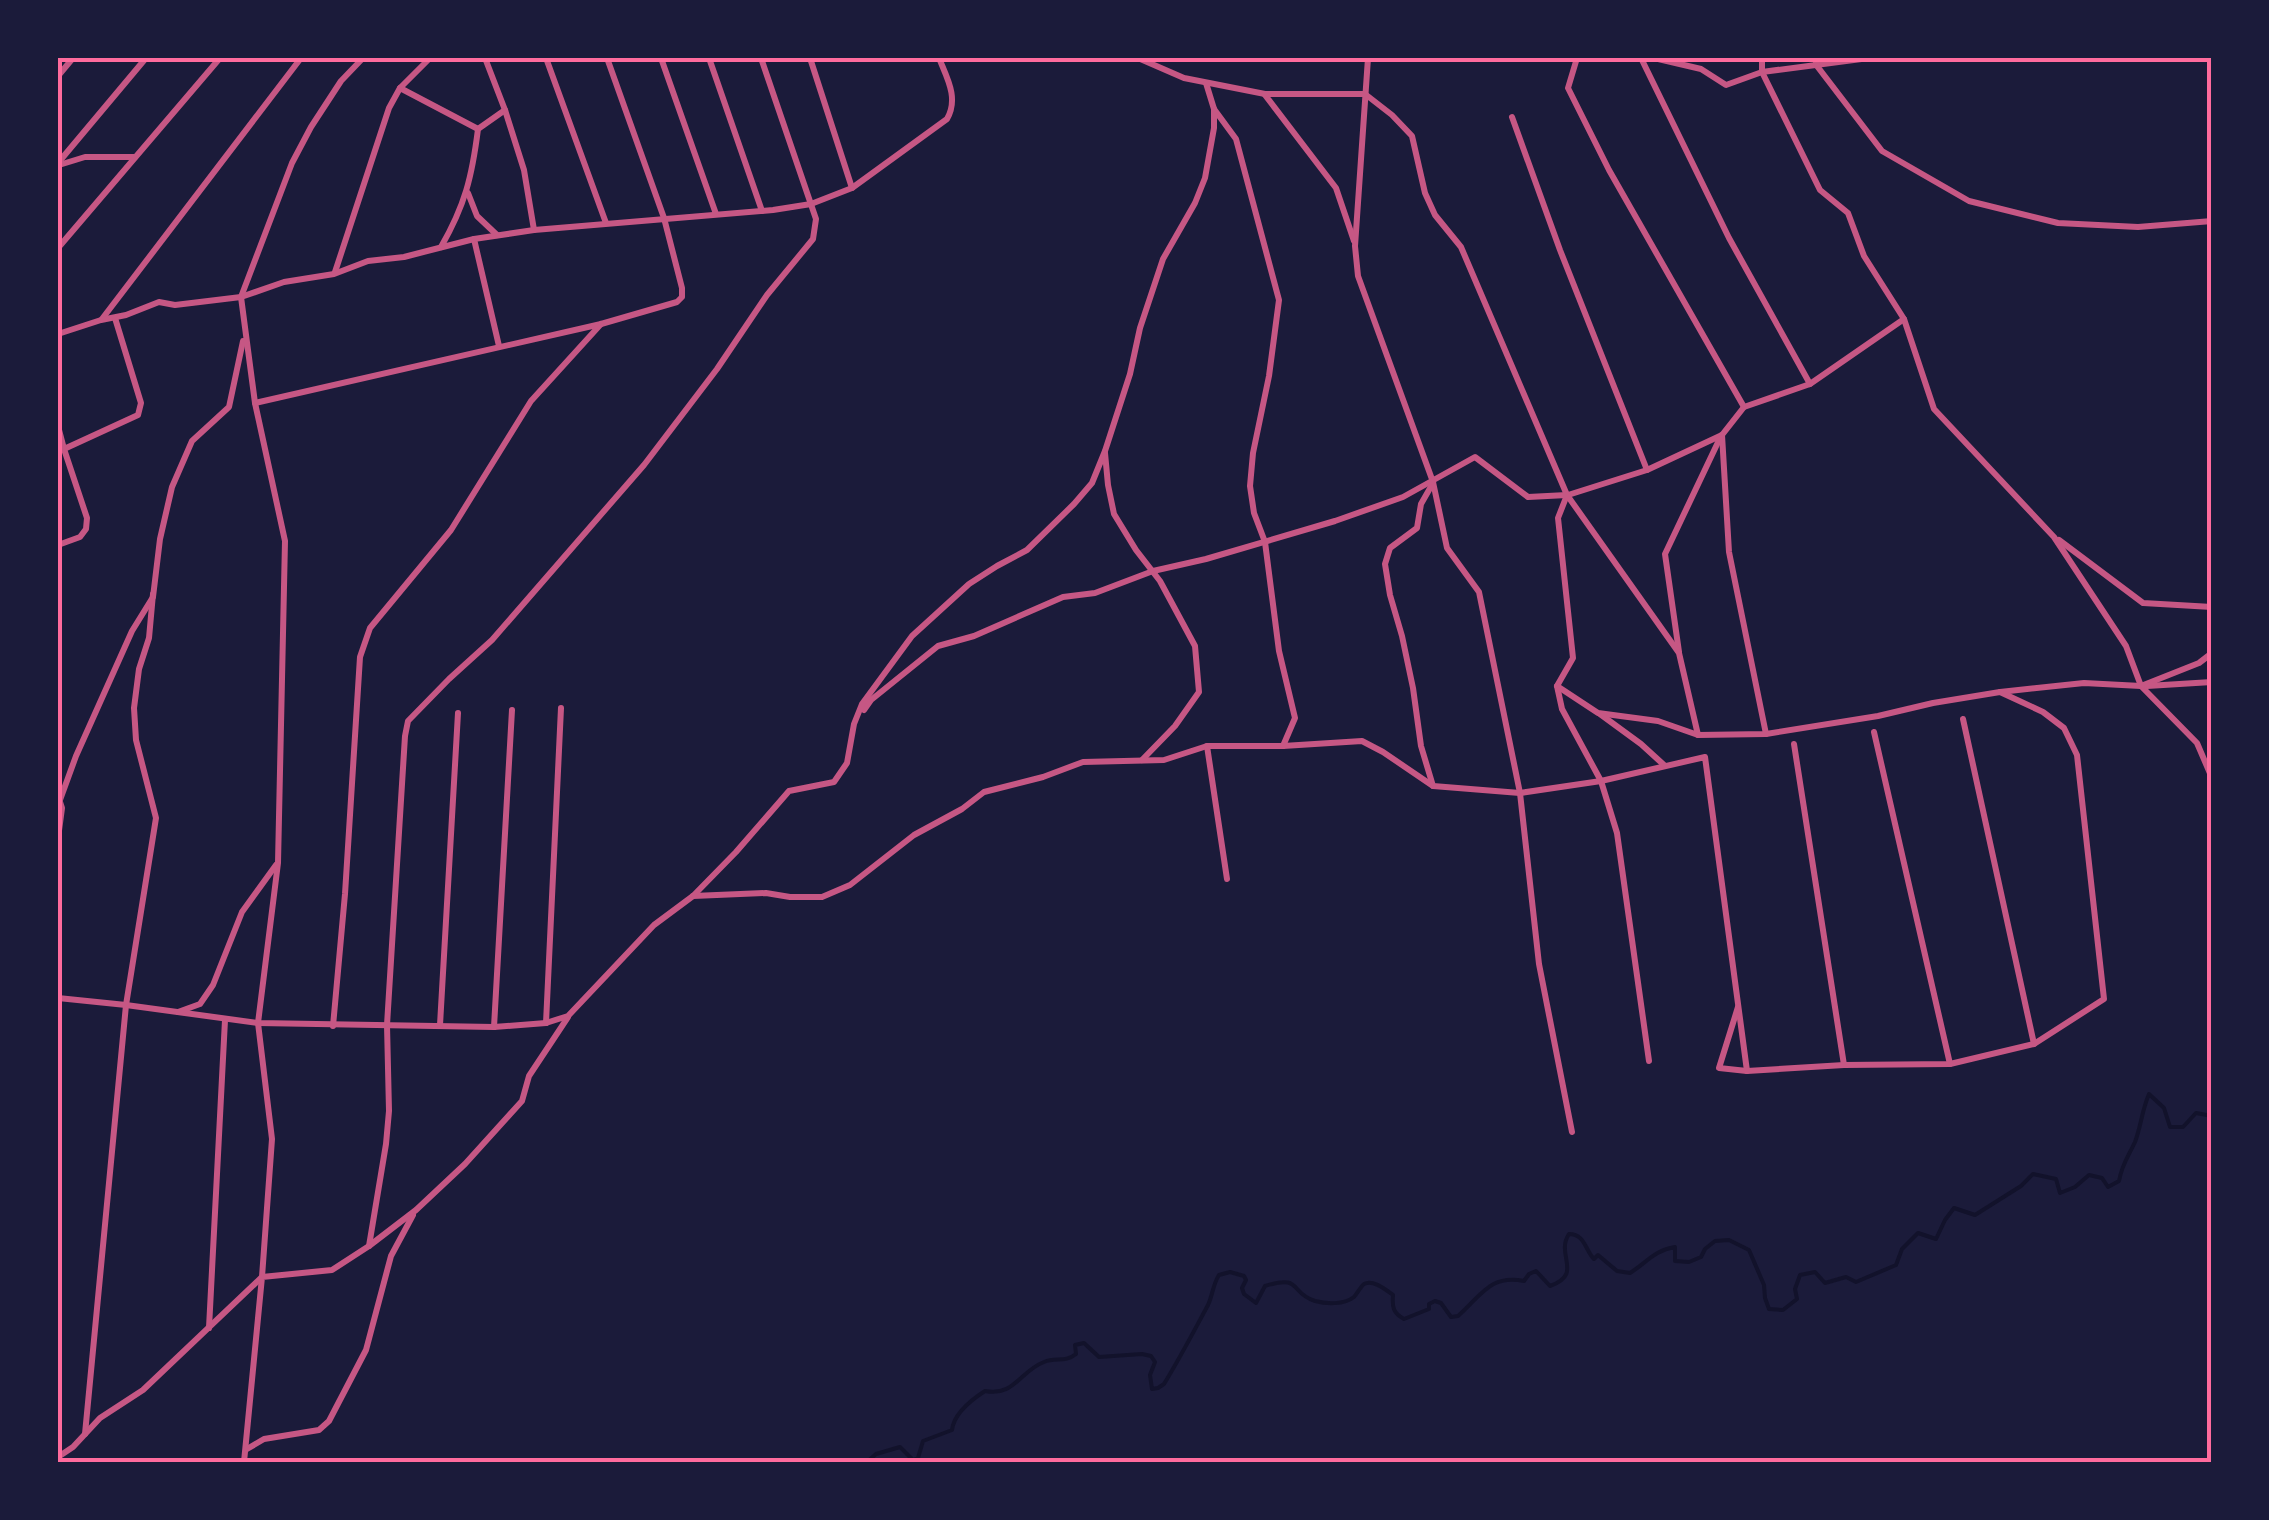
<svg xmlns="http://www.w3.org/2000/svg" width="2269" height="1520" font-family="'Source Sans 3',sans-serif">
  <rect width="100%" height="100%" fill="#1b1b3a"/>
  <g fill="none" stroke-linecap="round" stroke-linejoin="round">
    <!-- stream -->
    <path stroke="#12122b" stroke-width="4" d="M867,1462L876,1454L900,1447L913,1460L918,1458L923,1441L952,1430C954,1413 971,1400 985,1391C1014,1397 1020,1371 1044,1362C1056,1357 1065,1363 1076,1354L1075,1345L1084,1343L1099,1357L1142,1354L1151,1356L1155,1362L1150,1375L1152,1389L1158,1388L1164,1384C1180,1358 1194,1331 1208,1305C1213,1294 1213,1284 1219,1275L1230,1272L1244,1276L1246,1280L1242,1288L1244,1294L1256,1303L1265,1286C1303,1274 1289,1293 1315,1301C1326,1304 1344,1305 1354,1297C1356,1295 1362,1285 1364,1284C1373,1279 1386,1290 1393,1295C1392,1307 1393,1313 1404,1319L1429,1309V1304L1435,1301L1441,1303L1451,1317L1458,1316C1481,1296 1490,1274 1524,1281L1529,1274L1536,1271L1550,1286C1584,1274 1555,1255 1569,1234C1585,1234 1585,1250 1594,1259L1598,1255L1617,1271L1630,1273C1646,1263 1655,1250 1675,1247V1261L1689,1262L1701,1257L1705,1249L1715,1241L1729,1240L1749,1250L1764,1285L1765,1298L1769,1309L1783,1310L1797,1299L1795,1289L1800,1275L1815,1272L1825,1283L1846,1277L1856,1282L1896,1265L1902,1249L1918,1233L1936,1239L1945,1220L1954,1208L1975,1215L2021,1186L2033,1174L2056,1179L2060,1193L2075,1187L2089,1175L2102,1178L2108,1187L2119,1181C2122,1164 2128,1157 2135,1142C2141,1126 2142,1110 2149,1094L2164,1108L2170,1127H2183L2196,1113L2212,1116"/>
    <!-- minor -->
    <g stroke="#c65784" stroke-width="6">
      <path d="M485,58L505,110L524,170L534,230"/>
      <path d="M546,58L606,223"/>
      <path d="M661,58L716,214"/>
      <path d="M709,58L762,211"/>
      <path d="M810,58L852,188"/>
      <path d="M1138,58L1184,78L1265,94H1365L1392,115L1412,136L1425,193L1435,215L1461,247L1567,495L1558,518L1573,658L1557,686L1562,709L1601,781L1617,833L1649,1061"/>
      <path d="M1368,58L1355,246L1358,276L1433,482L1447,548L1479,592L1520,793L1539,964L1572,1132"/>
      <path d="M1577,58L1568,88L1609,170L1744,407"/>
      <path d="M1641,58L1729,238L1810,384"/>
      <path d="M1654,58L1701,69L1726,85L1762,72L1869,58"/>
      <path d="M1815,58L1817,66L1882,151L1969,201L2058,223L2138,227L2212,221"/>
      <path d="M58,76L73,58"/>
      <path d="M1206,83L1214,109L1236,139L1279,300L1269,376L1253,453L1250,486L1254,513L1265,542L1279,651L1295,718L1283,746"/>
      <path d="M400,88L478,129"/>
      <path d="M1265,95L1336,188L1354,241"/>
      <path d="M1512,117L1560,250L1647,470"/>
      <path d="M58,163L146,58"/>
      <path d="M59,165L85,157H135"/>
      <path d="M468,193L477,216L497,235"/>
      <path d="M474,239L499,346"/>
      <path d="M441,247C465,205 472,177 478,129L505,110"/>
      <path d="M58,248L220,58"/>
      <path d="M335,272L389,108L400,88L430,58"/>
      <path d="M102,319L301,58"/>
      <path d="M1904,319L1934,409L2054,537L2126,646L2141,686L2197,743L2212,778"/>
      <path d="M58,334L101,320L126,315L159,302L175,305L241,297L284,282L334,274L368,261L404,257L474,239L534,230L773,210L811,204L852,188L947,119C959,98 947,78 939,58"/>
      <path d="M255,403L601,324L677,302L682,297V288L664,218L607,58"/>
      <path d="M58,426L64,449"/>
      <path d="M1722,435L1729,552L1766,734"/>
      <path d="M1105,453L1108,485L1114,514L1136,550L1160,581L1195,646L1199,692L1175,726L1142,760"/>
      <path d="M1433,483L1421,504L1417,528L1390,548L1385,564L1390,595L1402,636L1413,688L1421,746L1433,786"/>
      <path d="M1568,495L1647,470L1722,435L1744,407L1810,384L1904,319L1864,256L1848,213L1820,190L1762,72V58"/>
      <path d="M2059,540L2143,603L2212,607"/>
      <path d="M58,545L80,537L86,529L87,518L64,449L138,415L141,403L115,318"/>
      <path d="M1679,652L1665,554L1720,438"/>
      <path d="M1557,686L1598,713L1658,721L1698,735L1766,734L1878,716L1933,703L2000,692L2084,683L2141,686L2199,663L2212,653"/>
      <path d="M2147,686L2212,682"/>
      <path d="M864,710L871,700L938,646L974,636L1063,597L1095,593L1153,571L1206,559L1335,521L1403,497L1475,457L1528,497L1567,495L1679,653L1698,735"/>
      <path d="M1600,714L1641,744L1664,765"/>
      <path d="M1963,719L2034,1044"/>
      <path d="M1874,732L1950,1064"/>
      <path d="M1794,744L1844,1065"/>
      <path d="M1207,746L1227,879"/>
      <path d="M60,800L76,756L132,631L153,597L160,539L172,487L192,441L229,407L243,341"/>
      <path d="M58,838L62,808L59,799"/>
      <path d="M693,896L766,893L790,897H822L850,885L914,835L962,809L984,792L1043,777L1083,762L1164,760L1207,746H1283L1362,741L1383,752L1433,786L1520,793L1601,781L1705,757L1747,1071"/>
      <path d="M58,998L126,1005L258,1023L494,1027L546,1023L568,1016L654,925L693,896L736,852L789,791L834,782L847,763L854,724L862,704L912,636L969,584L997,566L1027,550L1074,504L1092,483L1105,451L1130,374L1140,328L1163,259L1195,203L1205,178L1214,128V109"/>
      <path d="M1738,1007L1719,1068L1747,1071L1844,1065L1950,1064L2034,1044L2104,999L2077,755L2064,728L2043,712L2000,692"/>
      <path d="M178,1012L200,1004L213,985L242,912L276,865"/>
      <path d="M546,1023L561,708"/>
      <path d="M440,1025L458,713"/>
      <path d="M333,1026L345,894L360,657L370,628L451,530L531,401L601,324"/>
      <path d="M494,1027L512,710"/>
      <path d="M369,1246L386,1144L389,1111L387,1025L405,736L408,721L449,679L492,640L644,465L717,369L767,295L813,239L816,219L761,58"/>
      <path d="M209,1328L225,1020"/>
      <path d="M85,1434L126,1005L156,818L136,740L134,708L139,669L149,638L153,594"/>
      <path d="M247,1449L264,1439L319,1430L329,1421L366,1350L391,1256L413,1215"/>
      <path d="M58,1457L73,1447L100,1418L143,1390L262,1277L272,1139L258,1023L278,863L285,541L255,403L241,297L292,163L311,127L341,81L363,58"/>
      <path d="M244,1462L262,1277L332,1270L369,1246L416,1210L465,1164L522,1101L529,1076L568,1017"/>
    </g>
  </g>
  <!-- border -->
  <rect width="2269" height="1520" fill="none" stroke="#1b1b3a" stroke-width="120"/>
  <rect x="60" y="60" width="2149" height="1400" fill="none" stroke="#ff6b9d" stroke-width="4"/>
</svg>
